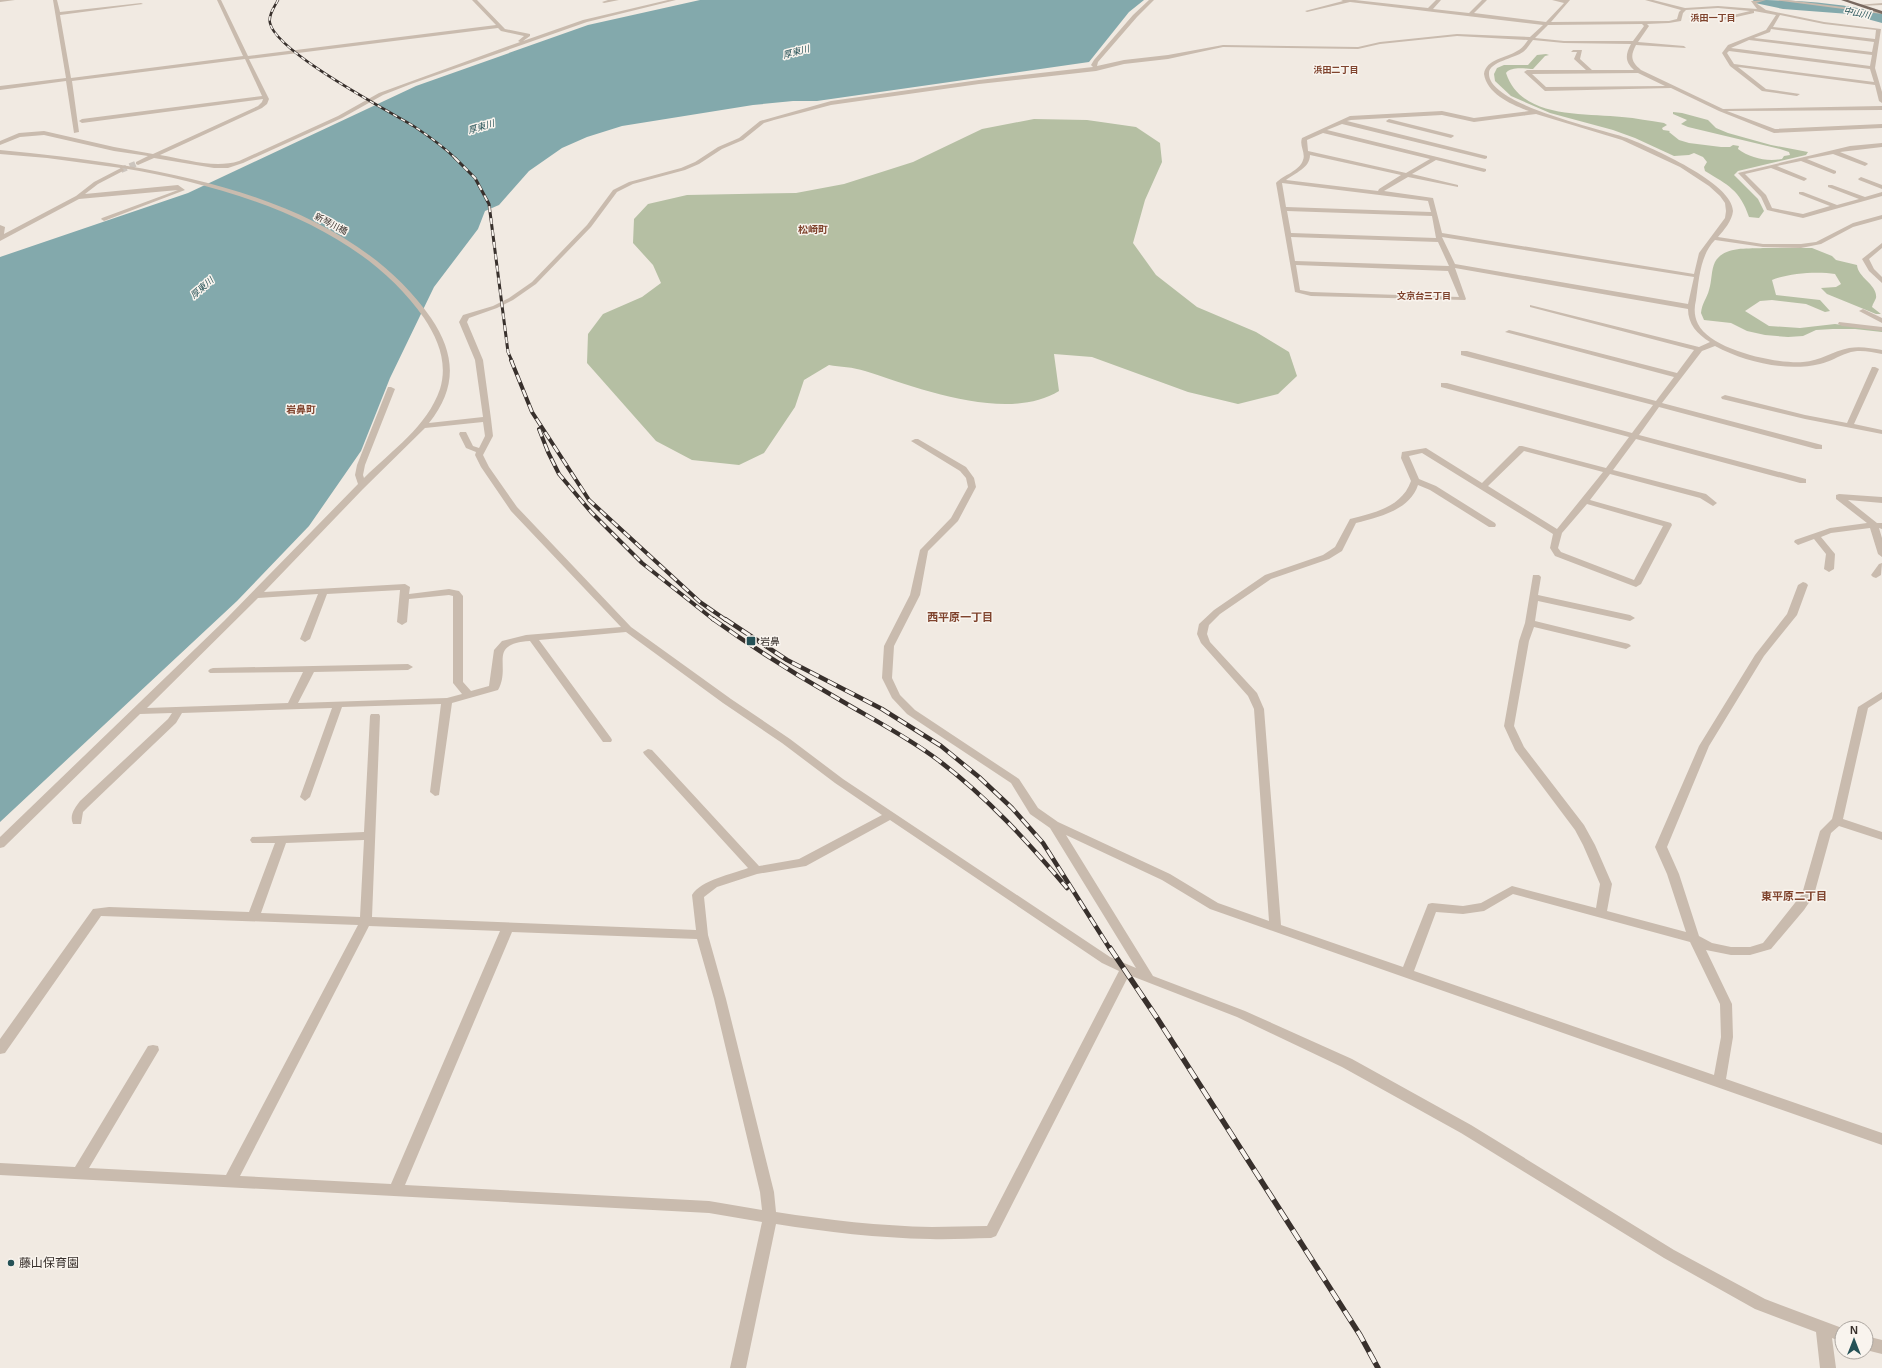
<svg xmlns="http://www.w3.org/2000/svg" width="1882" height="1368" font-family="Helvetica,'Noto Sans JP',sans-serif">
  <rect width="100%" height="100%" fill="#f1eae2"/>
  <!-- green -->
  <g fill="#b5bfa3">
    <path d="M1546,54L1549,55L1545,56L1533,69C1525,69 1512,66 1506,73C1521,119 1583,113 1622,117C1636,118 1650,121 1664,123L1667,125L1662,128L1663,130L1670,131L1669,132L1679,140L1689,143L1721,147H1730L1733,145L1739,146L1738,149C1750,158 1767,162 1782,159L1784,156L1790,155L1789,152L1780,149L1688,127L1681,124L1687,120L1673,114V112L1682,113L1708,120L1716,128L1728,133L1771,145L1808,152L1806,155L1738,171L1734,175L1758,199L1764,211L1759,218L1749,217C1740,190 1728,185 1705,171L1704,167L1707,162L1703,157L1694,153L1689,155L1674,156L1635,138L1613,130L1550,113L1511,96L1495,81L1494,74L1497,68L1504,65H1528L1537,55Z"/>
    <path d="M1034,119L1087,120L1136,127L1160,143L1162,162L1145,200L1133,243L1156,275L1197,307L1256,332L1289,352L1297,376L1278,394L1238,404L1188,392L1092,357L1054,354L1059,391C1007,423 918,388 865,371C853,367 840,367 829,365L804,380L795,407L764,453L739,465L692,460L656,441L587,363L588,334L603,314L642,297L661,283L653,265L633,243L634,219L648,204L687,195L796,193L844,184L913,162L982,129Z"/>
    <path d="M1763,248H1812L1832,256L1836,260L1857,265C1858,278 1878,285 1876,298C1875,301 1873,303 1872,307L1881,314H1876L1827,294L1821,288L1836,287L1841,284L1835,274C1818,271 1788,273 1772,280L1776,295L1820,300L1830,311L1825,312L1806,304L1772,300L1760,301L1745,311L1769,326L1800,328L1835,324L1882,330V332L1855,329H1833L1816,330L1803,336L1788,337L1765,335L1747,331L1731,323L1704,320L1701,313C1702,303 1707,298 1709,290C1712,281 1711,270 1715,262C1724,246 1747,249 1763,248Z"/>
  </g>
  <!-- water -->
  <path fill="#83a9ac" d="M700,0H1144L1129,12L1089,62L817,101H793L753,105L622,126L587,137L562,148L529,171L499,205L485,211L478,229L434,287L390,378L361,451L309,526L237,601L0,822V257L188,193L416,86L588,25Z"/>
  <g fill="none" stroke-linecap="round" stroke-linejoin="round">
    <!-- river -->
    <path fill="#83a9ac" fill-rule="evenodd" d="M1753,0C1796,0 1839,3 1882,13V23L1849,14L1783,9L1755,3Z"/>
    <!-- minor-tunnel -->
    <path stroke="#ccc5be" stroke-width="6" stroke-dasharray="6 3.5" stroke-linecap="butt" d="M121,170L138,163"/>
    <!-- minor -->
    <g fill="#c9bbae" fill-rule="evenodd">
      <path d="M0,0H15L0,2Z"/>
      <path d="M53,0H57L60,12L141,3L143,4L60,15L71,78L243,56L217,0H221L248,56L496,25L472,0H477L505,29L530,34V36L523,41L583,20L668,0H676L587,22L411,84L383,95L342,118L243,163L228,168H214L154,158L138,165L136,164V162L148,156L114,151L44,135L20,137L0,145V141L19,133L44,131L114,147L153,154L258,106L262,102L263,99L82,123L79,121L82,119L262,96L245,59L72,81L79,132L74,133L66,81L0,90V86L66,78ZM498,28L501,31L524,36L518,41L520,42L379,93L338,116L239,161C214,169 186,159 160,155L262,108L267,104L269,99L249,59Z"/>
      <path d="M608,0H619L604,3L602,2Z"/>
      <path d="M1149,0H1154L1137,17L1098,62L1097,66L1124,60L1168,55L1223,45L1358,47L1380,42L1457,34L1530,37L1543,25L1350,2L1307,12L1305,11L1343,1L1341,0H1355L1428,8L1436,0H1441L1433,9L1469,13L1482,0H1487L1474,13L1546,22L1564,3L1552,0H1570L1551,22L1669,21L1677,19L1679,12L1681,10L1645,0H1653L1685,8L1718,6L1757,9L1751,1L1766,0L1756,3L1766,10L1824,22L1881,29L1875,68L1882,92V103L1879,101L1875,85L1738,67L1766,89L1800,94L1797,96L1762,91L1730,66L1722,53L1728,45L1766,30L1776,15L1754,11V13L1723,20L1721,18L1750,11L1718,8L1686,10L1683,13L1681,21L1669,23L1647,24L1649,26L1638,42L1684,46L1686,48L1636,45C1630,56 1631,62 1641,70L1723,109L1882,106V110L1727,111L1775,129L1882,124V128L1774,133L1719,111L1671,88L1545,91L1524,72L1527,70H1586L1574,59L1577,52H1571L1573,50H1582L1580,59L1592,70H1634C1625,62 1625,55 1631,44L1564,43L1533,40C1530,44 1527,49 1523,52C1515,58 1489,62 1489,73C1487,105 1602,129 1627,138C1650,147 1733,183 1733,211C1732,221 1724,230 1718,237L1763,244H1801L1816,242L1853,223L1882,215V219L1853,227L1821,244L1801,248L1763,247L1715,240C1700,255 1699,280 1696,300C1694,308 1694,316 1698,324C1711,350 1776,364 1803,362C1820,361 1833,351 1849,348C1860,346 1871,348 1882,350V354C1871,352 1859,349 1848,353C1838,356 1830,362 1820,364C1786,372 1745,362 1715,346L1702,351L1662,403L1822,445V449H1816L1659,407L1639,435L1806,479V483H1800L1636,439L1613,470L1706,494L1717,503L1713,506L1700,498L1610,474L1590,500L1671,523L1672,525L1641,584L1636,587L1555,556L1550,548L1553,534L1422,453L1409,456L1419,479L1436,486L1495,523L1496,525L1495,527H1489L1430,490L1418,485C1410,510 1379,517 1356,523L1342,551L1329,559L1271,579L1220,614L1209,625L1207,634L1210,642L1257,693L1264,709L1281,925L1403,967L1428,904L1432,903L1463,906L1481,903L1512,886L1596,908L1600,884L1583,845L1575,830L1515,750L1504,726L1519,641L1525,623L1533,575H1539L1541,577L1538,595L1630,615L1635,618L1630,621L1538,601L1535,621L1629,644L1631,646L1626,649L1534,627L1529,641L1514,726L1524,747L1584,825L1595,845L1612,884L1607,911L1686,932L1667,874L1655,847L1699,746L1755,655L1787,614L1798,585L1803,582L1806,583L1808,585L1797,615L1764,656L1709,746L1667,847L1679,874L1699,936L1712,943L1731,947H1750L1763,943L1802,894L1820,831L1832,819L1834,811L1858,707L1882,692V699L1868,708L1843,819L1882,832V840L1839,826L1831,833L1814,895L1804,910L1771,949L1750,955H1731L1706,950L1732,1004L1733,1037L1726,1079L1882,1133V1145L1210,909L1162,880L1066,835L1153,976L1245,1011L1352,1059L1471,1125L1674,1250L1765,1299L1842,1328V1342L1832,1338L1836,1368H1820L1816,1332L1755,1309L1664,1258L1461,1133L1342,1067L1237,1017L1129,975L996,1236L991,1238C971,1238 950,1240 930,1239C878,1238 827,1232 776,1224L746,1368H730L762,1222L709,1213L0,1175V1163L75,1167L148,1046L153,1045L158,1046L159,1050L89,1168L226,1175L358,925L101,916L5,1053L0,1054V1039L93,909L109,907L249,912L275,843H252L250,840L252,837L364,832L370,716L371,714H379L380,716L372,917L696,930L692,895C701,880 732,874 748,868L644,754L643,752L648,749L652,750L759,866L799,859L882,815L835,783L782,743L723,703L626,632L539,640L611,738L612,740L611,742H603L530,641C486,644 512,665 498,690L452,703L439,795L435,796L430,792L441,704L342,707L310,797L305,801L300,797L332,708L182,713L176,723L88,807L83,812L81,824H73C69,815 75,808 80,801L168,719L172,713L140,714L4,847L0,848V837L224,621L358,484L355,475L357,465L388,387H391L395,389L365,465L363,475L364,478C392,450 427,427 440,389C448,363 438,339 424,318C359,224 228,186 122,168L124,170L123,171L98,184L85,194L178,185L185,190L104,221L101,219L102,218L178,190L79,199L0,241V225L5,227L4,234L76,196L94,182L121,168L47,158L0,154V150C144,164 341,189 431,318C456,355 457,388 429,423L483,417L475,360L459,322L463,315L493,306L509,298L532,282L587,225L613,190L629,182L681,168L695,162L718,147L739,138L760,121L831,101L979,80L1093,67L1091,65L1094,60L1133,15ZM1780,15L1824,24L1876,30L1875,39L1773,27ZM1642,24L1644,26L1633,41H1564L1535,38L1548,25ZM1771,29L1874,42L1872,52L1754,38L1770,32ZM1457,36L1528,40C1525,44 1522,49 1517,51C1506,58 1486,59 1484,74C1487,94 1512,105 1529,111L1474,118L1442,111L1350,116L1302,138C1299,146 1306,153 1303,160C1300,171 1283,175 1276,183L1295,292L1311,296L1465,300L1466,299L1455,268L1688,309C1688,324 1697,334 1710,342L1699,347L1530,305V307L1694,350L1677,373L1509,330L1505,332L1674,377L1656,401L1467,351H1461V355L1653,405L1632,433L1447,383H1441V387L1629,437L1606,468L1522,446H1519L1482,483L1426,448L1402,452L1401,458L1411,481C1402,507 1374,513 1350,519L1335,547L1323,555L1265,575L1214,610L1199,624L1197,634L1201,643L1248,696L1254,709L1269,921L1218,903L1170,874L1058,822L1038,808L1019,779L915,710L900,695L892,678L894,646L920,595L928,551L958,521L976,487L974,478L966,467L918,439H915L911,441L960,471L966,478L968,487L951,518L920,550L910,595L884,646L882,678L892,698L907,714L1011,783L1030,814L1050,828L1136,968L1110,957L843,779L790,739L731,699L631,627L517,507L489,467L483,455L493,436L491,419L483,360L467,322L469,318L497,308L513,300L536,284L591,227L617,192L633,184L685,170L699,164L722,149L743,140L764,123L774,120L831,105L979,84L1096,71L1124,64L1168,59L1223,47L1358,49L1380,44ZM1749,40L1872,55L1870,66L1731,48ZM1729,51L1870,69L1874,82L1734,64L1727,53ZM1638,73L1665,86L1546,87L1532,74ZM1536,114L1622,140L1680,167L1709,186L1720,196L1725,203L1726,211L1725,218L1699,253L1694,274L1442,233L1433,198L1384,191L1408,177L1458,187V185L1412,174L1436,160L1484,172L1486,171V169L1327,130L1342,124L1485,159L1487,158V156L1347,121L1351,120L1442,115L1474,122ZM1323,133L1430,159L1406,173L1308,151L1307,140ZM1310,155L1401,175L1379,189L1378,191L1286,180C1295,173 1310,168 1310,155ZM1282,183L1428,201L1431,212L1286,207ZM1287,211L1432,216L1436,238L1291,233ZM1291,237L1438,242L1449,266L1295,261ZM1442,237L1694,277L1688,304L1455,264ZM1296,265L1448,271L1459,297L1311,292L1300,290ZM483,422L485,436L479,448L473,446L466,432H460L459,434L466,448L476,452L475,455L481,467L511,511L621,627L526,635L502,641L494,650L489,686L471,691L463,682V596L459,591L449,589L409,594L410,587L405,584L264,592L363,489L425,428ZM1524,451L1603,472L1557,529L1488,486ZM1587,504L1663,526L1634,580L1561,552L1558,548L1562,533ZM400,590L397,622L402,625L407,622L409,599L449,595L453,596V683L462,694L447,698L298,703L314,672L408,670L413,667L408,664L213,668L210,669L208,671L210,673L303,672L288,703L147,708L258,598L318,594L300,639L305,642L310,639L327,594ZM890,820L1102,963L1119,971L987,1226C968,1226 950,1227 932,1227C880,1226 828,1220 776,1212L774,1192L726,999L708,935L704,897L717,887L757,874L806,866ZM364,840L360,917L261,913L286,843ZM1513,894L1690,942L1720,1004L1721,1037L1714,1075L1414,971L1436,912L1463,914L1484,911ZM369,926L500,931L391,1184L240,1176ZM512,932L697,939L714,999L760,1192L762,1210L709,1201L405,1185Z"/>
      <path d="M1775,0H1788L1882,12V14Z"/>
      <path d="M1882,3V5L1859,6L1857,5Z"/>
      <path d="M1389,119L1453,135L1454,136L1451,138L1387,122L1386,121Z"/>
      <path d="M1882,143V147L1840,152L1867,163L1868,164L1865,166L1833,154L1807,159L1836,171V173L1834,174L1801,161L1777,166L1806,178L1807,179L1804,181L1771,168L1745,174L1766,195L1772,208L1803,214L1830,206L1799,194V192H1803L1837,205L1859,199L1828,187V185H1832L1865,197L1882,192V196L1803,218L1767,210L1761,197L1738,173L1850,146Z"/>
      <path d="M1861,177L1882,185V189L1859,180L1858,179Z"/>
      <path d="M1882,243V248L1869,259L1874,269L1882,277V283L1869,271L1862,259Z"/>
      <path d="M1863,309L1882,318V323L1861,312L1859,311Z"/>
      <path d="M1839,322L1882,327V331L1842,326L1838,324Z"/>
      <path d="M1872,367H1875L1879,369L1854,424L1882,430V434L1805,419L1722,399L1721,397L1725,395L1805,415L1847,423Z"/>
      <path d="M1839,494L1882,497V503L1848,500L1877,523H1882V529L1879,528L1882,538V557L1878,554L1870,528L1831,533L1821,537L1835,554L1834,569L1829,572L1824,569L1826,554L1814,539L1798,545L1794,542L1795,540L1830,528L1867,523L1836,499V495Z"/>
      <path d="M1882,563L1881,575L1876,578L1873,577L1871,575L1879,564Z"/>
      <path d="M1866,1336L1882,1340V1354L1866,1350Z"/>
    </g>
    <!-- major -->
    <path fill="#78685f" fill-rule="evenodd" d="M1841,0H1848L1882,11V14Z"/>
    <!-- rail-far4 casing -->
    <g stroke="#38302c" stroke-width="2.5">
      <path id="rail-far4" d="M278,0C275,6 268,15 270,23C276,52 387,110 415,127C430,137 444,147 456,159"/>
    </g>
    <!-- rail-far3 casing -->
    <g stroke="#38302c" stroke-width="3">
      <path id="rail-far3" d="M455,158L475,178L489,204L508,352L512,361"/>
    </g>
    <!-- rail-far2 casing -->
    <g stroke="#38302c" stroke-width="4">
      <g id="rail-far2">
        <path d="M511,360L532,412L589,500L700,602L726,620"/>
        <path d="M539,429L548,452L559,474L591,512L642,563L714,620"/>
      </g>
    </g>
    <!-- rail-far1 casing -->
    <g stroke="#38302c" stroke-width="4.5">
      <g id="rail-far1">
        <path d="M713,619C752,647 793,673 835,697C870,718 906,736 938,760C987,797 1028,842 1067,888"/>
        <path d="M725,619L787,660L882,709L941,746L979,777L1012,808L1043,843L1110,949"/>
      </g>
    </g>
    <!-- rail casing -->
    <g stroke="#38302c" stroke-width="5.5">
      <path id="rail" d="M1110,948L1157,1018L1360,1335L1378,1368"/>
    </g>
    <!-- rail-far4 -->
    <use href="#rail-far4" stroke="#f9f4ee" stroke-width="1.5" stroke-dasharray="4.5" stroke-linecap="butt"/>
    <!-- rail-far3 -->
    <use href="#rail-far3" stroke="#f9f4ee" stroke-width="2" stroke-dasharray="6" stroke-linecap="butt"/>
    <!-- rail-far2 -->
    <use href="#rail-far2" stroke="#f9f4ee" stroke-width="2.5" stroke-dasharray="8" stroke-linecap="butt"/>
    <!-- rail-far1 -->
    <use href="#rail-far1" stroke="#f9f4ee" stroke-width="3" stroke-dasharray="10" stroke-linecap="butt"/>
    <!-- rail -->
    <use href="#rail" stroke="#f9f4ee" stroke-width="4" stroke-dasharray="12" stroke-linecap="butt"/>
  </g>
  <!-- markers -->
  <g fill="#255156" stroke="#f9f4ee" stroke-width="1.5">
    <rect x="746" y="636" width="10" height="10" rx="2"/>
    <circle cx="11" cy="1263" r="4"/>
  </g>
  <g text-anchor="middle" stroke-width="3" stroke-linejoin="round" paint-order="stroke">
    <!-- far-water labels -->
    <g font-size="9" font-style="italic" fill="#255156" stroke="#f9f4ee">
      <text transform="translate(1857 13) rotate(11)" y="3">中山川</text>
      <text transform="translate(796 52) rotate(-15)" y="3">厚東川</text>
      <text transform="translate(481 127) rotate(-17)" y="3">厚東川</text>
      <text transform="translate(202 288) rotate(-41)" y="3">厚東川</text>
    </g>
    <!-- far-neighbourhood labels -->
    <g font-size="9" font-weight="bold" fill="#7f432d" stroke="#f9f4ee">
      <text x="1713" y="21">浜田一丁目</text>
      <text x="1336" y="73">浜田二丁目</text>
      <text x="1424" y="299">文京台三丁目</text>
    </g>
    <!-- far-street labels -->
    <g font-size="9" fill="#38302c" stroke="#f9f4ee">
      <text transform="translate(331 224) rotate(28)" y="3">新琴川橋</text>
    </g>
    <!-- far-quarter labels -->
    <g font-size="10" font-weight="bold" fill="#7f432d" stroke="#f9f4ee">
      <text x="813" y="233">松崎町</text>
      <text x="301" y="413">岩鼻町</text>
    </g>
    <!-- poi labels -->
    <g font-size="10" fill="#38302c" stroke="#f9f4ee" text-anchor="start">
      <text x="760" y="645">岩鼻</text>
    </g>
    <!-- neighbourhood labels -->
    <g font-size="11" font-weight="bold" fill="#7f432d" stroke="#f9f4ee">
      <text x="960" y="621">西平原一丁目</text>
      <text x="1794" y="900">東平原二丁目</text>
    </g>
    <!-- near-poi labels -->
    <g font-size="12" fill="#38302c" stroke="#f9f4ee" text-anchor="start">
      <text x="19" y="1267">藤山保育園</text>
    </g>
  </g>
  <!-- north arrow -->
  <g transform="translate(1854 1340)"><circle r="19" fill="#f9f4ee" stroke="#aca6a0"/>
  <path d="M0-3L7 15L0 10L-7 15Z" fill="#255156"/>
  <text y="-6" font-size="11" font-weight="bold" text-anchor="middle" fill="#38302c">N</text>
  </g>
</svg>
